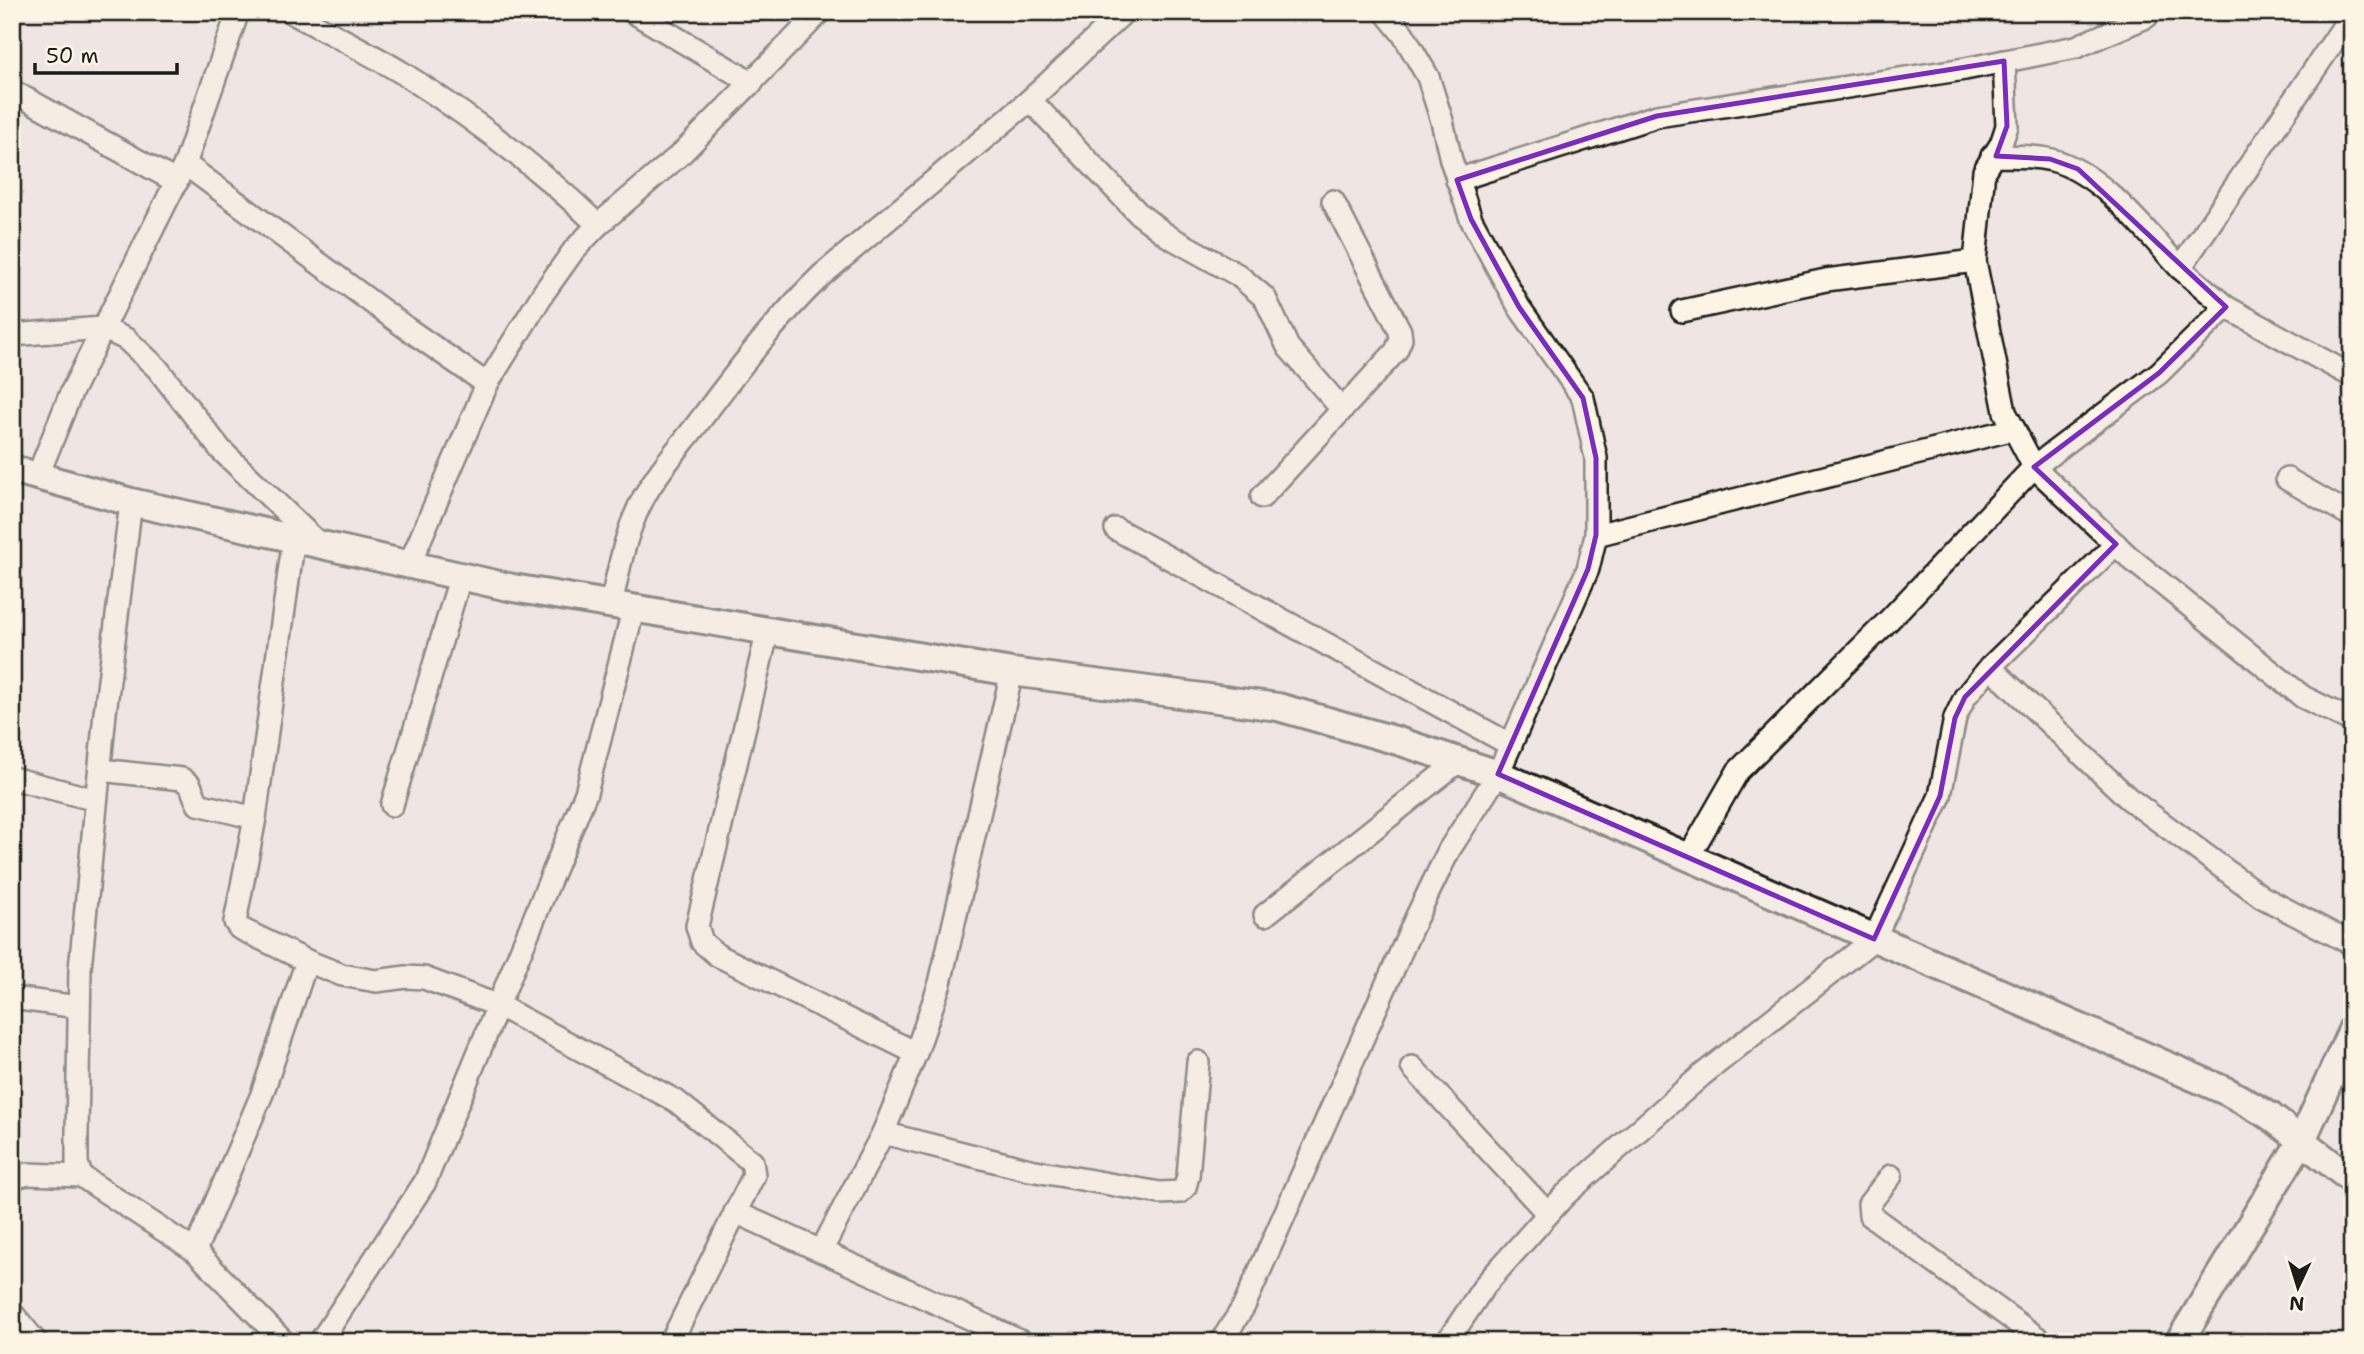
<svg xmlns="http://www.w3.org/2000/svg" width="2364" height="1354" font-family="'Shantell Sans',sans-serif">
  <rect width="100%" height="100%" fill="#efe5e2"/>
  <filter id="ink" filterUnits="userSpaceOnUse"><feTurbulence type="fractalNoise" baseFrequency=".0143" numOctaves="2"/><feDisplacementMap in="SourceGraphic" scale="14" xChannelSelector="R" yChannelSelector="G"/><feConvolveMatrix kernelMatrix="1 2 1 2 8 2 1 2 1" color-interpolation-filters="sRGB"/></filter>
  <g filter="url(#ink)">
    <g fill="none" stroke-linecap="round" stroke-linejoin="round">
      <!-- minor casing -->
      <g stroke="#1c1c1c" stroke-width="26">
        <g id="minor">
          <path d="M291,12C329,33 368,52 404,74C473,118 539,168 598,225"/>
          <path d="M633,12L752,83"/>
          <path d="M2352,14L2180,268L2226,307L2352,376"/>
          <path d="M2004,61L2007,126L2001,144L1984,171L1975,261L2005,412L2034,467L2129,557L2303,697L2352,721"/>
          <path d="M12,91L177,182"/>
          <path d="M1030,100L1139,214L1168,236L1238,275L1265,298L1288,347L1341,408"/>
          <path d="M1992,156C2011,157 2033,155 2052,160C2102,173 2145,231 2180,268"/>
          <path d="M185,164L405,327L487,384"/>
          <path d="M1457,180L1657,116L1965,69L2076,47L2146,17L2151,12"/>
          <path d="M1682,311L1826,280L1975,261"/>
          <path d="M12,335L102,328L126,339L157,368L221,450L318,543"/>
          <path d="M38,475L71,393L185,164L238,12"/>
          <path d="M2287,479L2352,516"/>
          <path d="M1262,497L1396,351L1401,339L1400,331L1333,201"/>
          <path d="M1116,529L1511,745"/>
          <path d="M1596,535L2014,429"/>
          <path d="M294,537L255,818L235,922L239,928L307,961L342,975L376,981L406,977L424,978L499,1006L676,1101L752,1162L754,1175L671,1342"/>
          <path d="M410,563L487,384L544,292L574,250L598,225L682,153L820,12"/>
          <path d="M611,604C618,574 623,544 635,516C648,483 673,455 695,427C735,374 774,321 822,275L1030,100L1124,12"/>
          <path d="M768,630L697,926L702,942L717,955L916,1053"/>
          <path d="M1990,667L2128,798L2262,897L2352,944"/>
          <path d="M100,770L182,779L190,785L198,804L255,818"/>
          <path d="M12,778L96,800"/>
          <path d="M392,805L461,575"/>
          <path d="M1689,856L1738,771L1890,619L2034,467L2159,373L2226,307"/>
          <path d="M1265,915L1460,760"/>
          <path d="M12,998L78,1007"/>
          <path d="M1412,1067L1548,1214"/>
          <path d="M883,1133L1030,1170L1160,1193L1180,1192L1185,1187L1188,1176L1198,1062"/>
          <path d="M81,1176L77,1163V1133L80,969L105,713L131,502"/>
          <path d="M1891,1176L1869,1204L1870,1215L2043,1342"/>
          <path d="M12,1178L28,1174L81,1176L195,1251L284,1342"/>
          <path d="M735,1212L1022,1342"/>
          <path d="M195,1251L262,1094L307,961"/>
          <path d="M821,1251L883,1133L916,1053L940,983L1012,672"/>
          <path d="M12,1313L36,1342"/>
          <path d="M320,1342L425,1182L586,793L634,607"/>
          <path d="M1221,1342L1244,1306L1416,918L1449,850L1498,774L1588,569L1596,535V458L1583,398L1519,307L1471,219L1451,160L1442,121L1428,77L1403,34L1385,12"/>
          <path d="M1447,1342L1485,1285L1565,1195L1702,1075L1874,939L1940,796L1955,718L1965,697L1990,667L2116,544"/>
        </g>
      </g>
      <!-- tertiary casing -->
      <g stroke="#1c1c1c" stroke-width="32">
        <g id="tertiary">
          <path d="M12,469L131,502L513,588L1012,672L1278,707L1398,741L1498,774L2228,1092L2270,1116L2352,1180"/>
          <path d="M2179,1342L2302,1140L2352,1030"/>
        </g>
      </g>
      <!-- minor -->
      <use href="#minor" stroke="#fcf5e5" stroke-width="21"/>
      <!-- tertiary -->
      <use href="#tertiary" stroke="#fcf5e5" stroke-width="26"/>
    </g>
  </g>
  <!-- marked area -->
  <path d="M0 0H2364V1354H0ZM2004,61L2007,126L1996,156L2050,159L2078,169L2226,307L2159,373L2034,467L2116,544L1965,697L1955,718L1940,796L1874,939L1498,774L1588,569L1596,535V458L1583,398L1519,307L1471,219L1457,180L1657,116Z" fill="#efe5e2" fill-opacity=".55" fill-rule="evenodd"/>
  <path fill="none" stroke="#7b2cbf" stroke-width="5" stroke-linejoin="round" d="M2004,61L2007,126L1996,156L2050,159L2078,169L2226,307L2159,373L2034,467L2116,544L1965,697L1955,718L1940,796L1874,939L1498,774L1588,569L1596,535V458L1583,398L1519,307L1471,219L1457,180L1657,116Z"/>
  <!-- margin -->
  <rect width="2364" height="1354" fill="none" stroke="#fcf5e5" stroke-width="42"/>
  <rect x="21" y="21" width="2322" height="1312" fill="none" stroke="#1c1c1c" stroke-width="2.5" filter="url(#ink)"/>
  <!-- north arrow -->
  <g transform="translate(2298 1287) rotate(184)" stroke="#fcf5e5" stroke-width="5" paint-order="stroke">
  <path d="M0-5L12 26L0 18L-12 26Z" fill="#1c1c1c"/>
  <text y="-10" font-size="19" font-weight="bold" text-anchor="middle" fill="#1c1c1c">N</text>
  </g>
  <!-- scale -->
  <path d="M35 63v10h142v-10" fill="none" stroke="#1c1c1c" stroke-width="3.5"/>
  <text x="46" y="63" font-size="21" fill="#1c1c1c" stroke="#fcf5e5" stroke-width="5" paint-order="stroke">50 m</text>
</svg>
